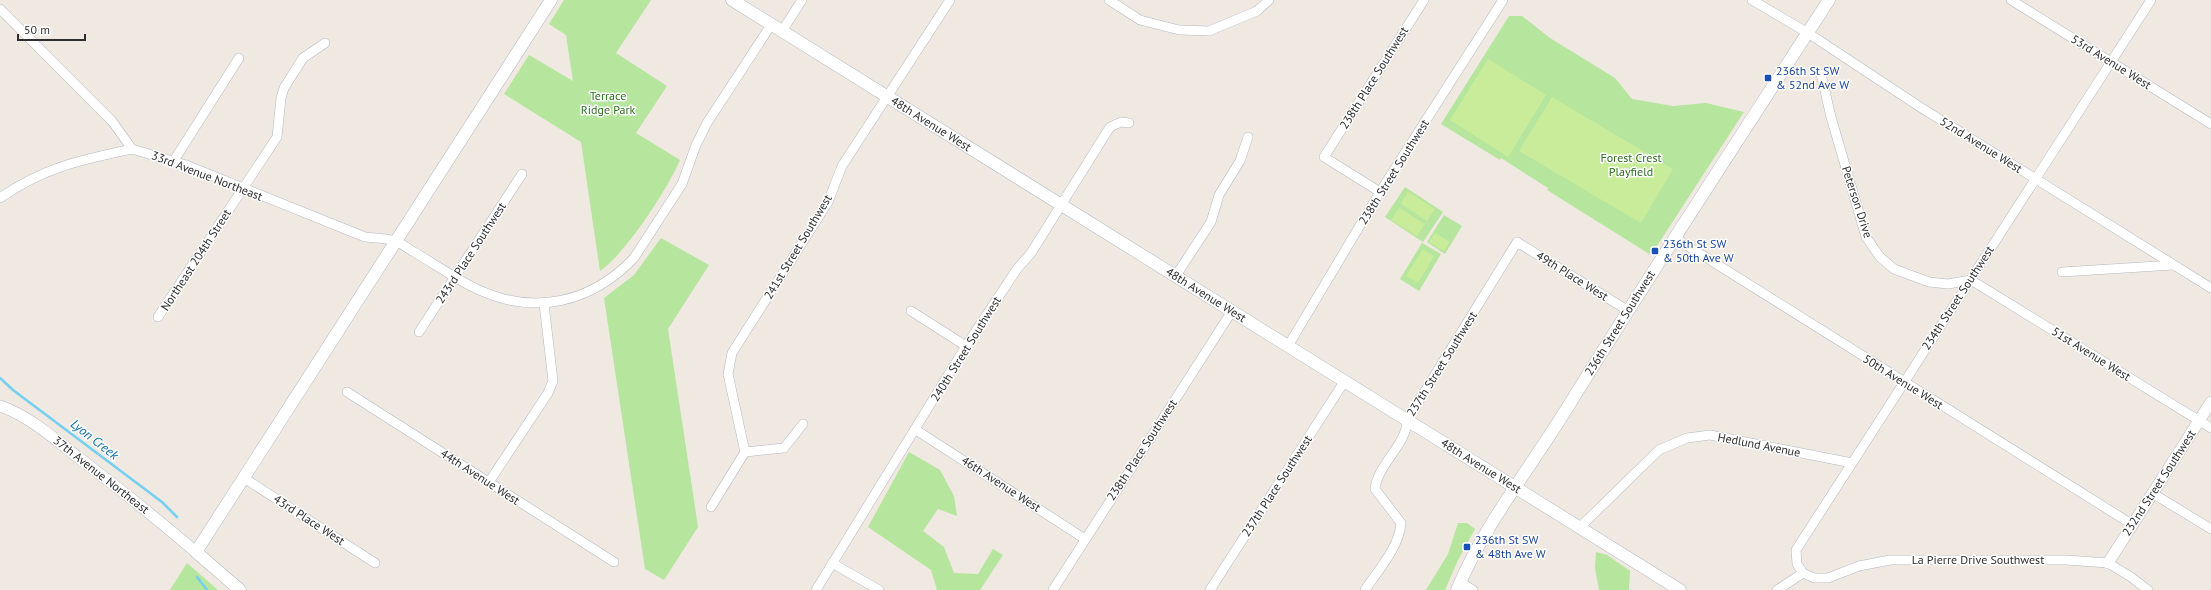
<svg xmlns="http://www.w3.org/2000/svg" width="2211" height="590" font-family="'PT Sans',sans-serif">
  <rect width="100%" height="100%" fill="#efe9e1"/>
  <!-- green -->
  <g fill="#b6e59e">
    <path d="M564,0H651L616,53L667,86L636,133L680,160C667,190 626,253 600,271L581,142L504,94L529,55L573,81L566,35L549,24Z"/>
    <path d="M1509,16H1522L1550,38L1615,78L1632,99L1673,106L1706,103L1744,112L1651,255L1547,190L1548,188L1501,158L1500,160L1441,124Z"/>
    <path d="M1405,187L1443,212L1423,242L1385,217Z"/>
    <path d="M1444,215L1462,226L1445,254L1427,242Z"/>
    <path d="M661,238L709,265L668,329L698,527L664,580L645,569L604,298L634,275Z"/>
    <path d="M1422,243L1441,254L1419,291L1400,279Z"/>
    <path d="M909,452L940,470L954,496L957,516L938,509L923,531L944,547L954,573L978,574L993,549L1003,555L980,590H937L931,570L868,527Z"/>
    <path d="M1458,523H1467L1475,529L1458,560L1445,590H1426L1448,554Z"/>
    <path d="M1596,552L1607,555L1630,571L1629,590H1599L1595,568Z"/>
    <path d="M187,563L218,590H170Z"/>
  </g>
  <!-- pitch -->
  <g fill="#c9ec9a">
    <path d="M1488,59L1546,95L1508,157L1450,120Z"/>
    <path d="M1552,97L1673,169L1641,223L1519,151Z"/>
    <path d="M1408,192L1435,209L1427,221L1401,204Z"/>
    <path d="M1399,208L1425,224L1417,236L1391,220Z"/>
    <path d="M1435,233L1450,242L1444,251L1429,242Z"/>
    <path d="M1423,249L1434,256L1418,283L1406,276Z"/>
  </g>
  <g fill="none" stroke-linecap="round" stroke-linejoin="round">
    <!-- stream -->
    <g stroke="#75cff0" stroke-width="2.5">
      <path d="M0,378L13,390L162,502L177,517"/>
      <path d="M197,577L207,590"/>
    </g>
    <!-- minor casing -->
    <g stroke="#b4b7c1" stroke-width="10">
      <g id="minor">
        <path d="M1109,0L1140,20L1179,30L1209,31L1257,11L1269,0"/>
        <path d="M1752,0L1808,33L1920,107L2211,288"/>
        <path d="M2011,0L2211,124"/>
        <path d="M0,9L112,121L132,149L186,165L365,237C375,238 387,238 395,241C402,243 408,249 414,252C435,264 455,279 477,289C534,316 591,303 634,258L682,184L696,145L707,123L771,25"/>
        <path d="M782,31L802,0"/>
        <path d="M1821,74L1831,117L1866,237L1880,257L1894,269L1929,282L1948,284L1971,280L2211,428"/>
        <path d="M173,162L239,58"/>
        <path d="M1380,192L1324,157L1424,0"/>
        <path d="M0,198C44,167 81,160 132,149"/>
        <path d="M1675,238L2133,525"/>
        <path d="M2062,272L2173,265"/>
        <path d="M1175,277L1211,222L1219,195L1240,161L1248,137"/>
        <path d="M911,311L966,346"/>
        <path d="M158,317L277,137L281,98L284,88L303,58L325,43"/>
        <path d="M419,332L522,174"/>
        <path d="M1288,346L1380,192L1503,0"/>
        <path d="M347,392L614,562"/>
        <path d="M916,430L1085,539"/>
        <path d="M745,452L784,448L803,424"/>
        <path d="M244,478L375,563"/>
        <path d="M489,482L548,393L553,381L544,304"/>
        <path d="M2152,493L2211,529"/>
        <path d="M711,507L745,452L728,374L732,353L828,202L842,166L950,0"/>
        <path d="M1579,528L1659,450L1687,438L1710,435L1852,463"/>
        <path d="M832,563L879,590"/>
        <path d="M1803,573L1797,564L1796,550L2151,0"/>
        <path d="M1803,573L1814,578H1828L1859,566L1890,560H2066L2108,563L2131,577L2148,590"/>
        <path d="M1460,582L1473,590"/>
        <path d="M816,590L966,346L1017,269L1031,253L1110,127L1121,122L1129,123"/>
        <path d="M1053,590L1232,311"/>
        <path d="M1210,590L1344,382"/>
        <path d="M1365,590C1378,570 1399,548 1401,523L1375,489C1378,463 1407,445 1407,420L1517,242L1627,310"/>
        <path d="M1777,590L1803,573"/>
      </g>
    </g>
    <!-- tertiary casing -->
    <g stroke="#b4b7c1" stroke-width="12">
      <g id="tertiary">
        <path d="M0,406C29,416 55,439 79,458C119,488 158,520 196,552"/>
        <path d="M2108,563L2211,402"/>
      </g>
    </g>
    <!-- secondary casing -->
    <g stroke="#b4b7c1" stroke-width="13">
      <g id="secondary">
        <path d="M732,0L1680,590"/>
        <path d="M240,590L196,552L551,0"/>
        <path d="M1457,590C1483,527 1528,471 1564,413C1650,274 1740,137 1829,0"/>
      </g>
    </g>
    <!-- minor -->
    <use href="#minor" stroke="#fff" stroke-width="9"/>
    <!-- tertiary -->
    <use href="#tertiary" stroke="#fff" stroke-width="11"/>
    <!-- secondary -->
    <use href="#secondary" stroke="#fff" stroke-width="12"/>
  </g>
  <!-- markers -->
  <g fill="#1a4fb4" stroke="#fff" stroke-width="1.5">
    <rect x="1764" y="74" width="8" height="8" rx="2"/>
    <rect x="1651" y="247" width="8" height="8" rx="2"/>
    <rect x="1463" y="543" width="8" height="8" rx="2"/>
  </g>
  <g text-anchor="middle" stroke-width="3" stroke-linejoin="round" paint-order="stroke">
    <!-- street labels -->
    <g font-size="12" fill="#2e2e2e" stroke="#fff">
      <text transform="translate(2111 62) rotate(32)" y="4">53rd Avenue West</text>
      <text transform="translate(1374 78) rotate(-58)" y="4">238th Place Southwest</text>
      <text transform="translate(931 124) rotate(32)" y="4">48th Avenue West</text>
      <text transform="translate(1981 145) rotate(32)" y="4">52nd Avenue West</text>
      <text transform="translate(1394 172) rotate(-58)" y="4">238th Street Southwest</text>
      <text transform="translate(207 176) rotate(21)" y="4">33rd Avenue Northeast</text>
      <text transform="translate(1857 202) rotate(72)" y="4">Peterson Drive</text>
      <text transform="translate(798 247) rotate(-59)" y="4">241st Street Southwest</text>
      <text transform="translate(471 253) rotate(-57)" y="4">243rd Place Southwest</text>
      <text transform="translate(196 260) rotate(-57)" y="4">Northeast 204th Street</text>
      <text transform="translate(1572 276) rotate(32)" y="4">49th Place West</text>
      <text transform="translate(1206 295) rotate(32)" y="4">48th Avenue West</text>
      <text transform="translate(1958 298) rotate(-57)" y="4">234th Street Southwest</text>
      <text transform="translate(1620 323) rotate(-58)" y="4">236th Street Southwest</text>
      <text transform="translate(966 349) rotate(-58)" y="4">240th Street Southwest</text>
      <text transform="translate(2091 354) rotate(32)" y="4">51st Avenue West</text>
      <text transform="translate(1442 364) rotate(-58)" y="4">237th Street Southwest</text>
      <text transform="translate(1903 382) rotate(32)" y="4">50th Avenue West</text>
      <text transform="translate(1759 445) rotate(11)" y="4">Hedlund Avenue</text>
      <text transform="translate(1142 450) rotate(-57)" y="4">238th Place Southwest</text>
      <text transform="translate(1481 466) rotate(32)" y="4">48th Avenue West</text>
      <text transform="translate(101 475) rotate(38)" y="4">37th Avenue Northeast</text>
      <text transform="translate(480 477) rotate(33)" y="4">44th Avenue West</text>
      <text transform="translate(2159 483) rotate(-57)" y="4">232nd Street Southwest</text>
      <text transform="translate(1001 484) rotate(33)" y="4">46th Avenue West</text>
      <text transform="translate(1277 486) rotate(-57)" y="4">237th Place Southwest</text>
      <text transform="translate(309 520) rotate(33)" y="4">43rd Place West</text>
      <text x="1978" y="564">La Pierre Drive Southwest</text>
    </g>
    <!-- transit labels -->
    <g font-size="12" fill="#164399" stroke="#fff" text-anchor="start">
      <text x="1776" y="75">236th St SW<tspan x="1776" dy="14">&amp; 52nd Ave W</tspan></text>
      <text x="1663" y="248">236th St SW<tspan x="1663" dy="14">&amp; 50th Ave W</tspan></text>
      <text x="1475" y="544">236th St SW<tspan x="1475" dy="14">&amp; 48th Ave W</tspan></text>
    </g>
    <!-- park labels -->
    <g font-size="12" fill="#2c6e1b" stroke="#fff">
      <text x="608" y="100">Terrace<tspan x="608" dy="14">Ridge Park</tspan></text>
      <text x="1631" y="162">Forest Crest<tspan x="1631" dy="14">Playfield</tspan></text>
    </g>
    <!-- water labels -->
    <g font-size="13" font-style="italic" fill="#0d6fa3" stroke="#fff">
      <text transform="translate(95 439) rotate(38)" y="5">Lyon Creek</text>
    </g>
  </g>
  <!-- scale -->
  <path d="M18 34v6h67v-6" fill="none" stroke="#2e2e2e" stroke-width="2"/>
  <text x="24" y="34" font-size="12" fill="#2e2e2e" stroke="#ffffff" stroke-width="3" paint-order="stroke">50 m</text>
</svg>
